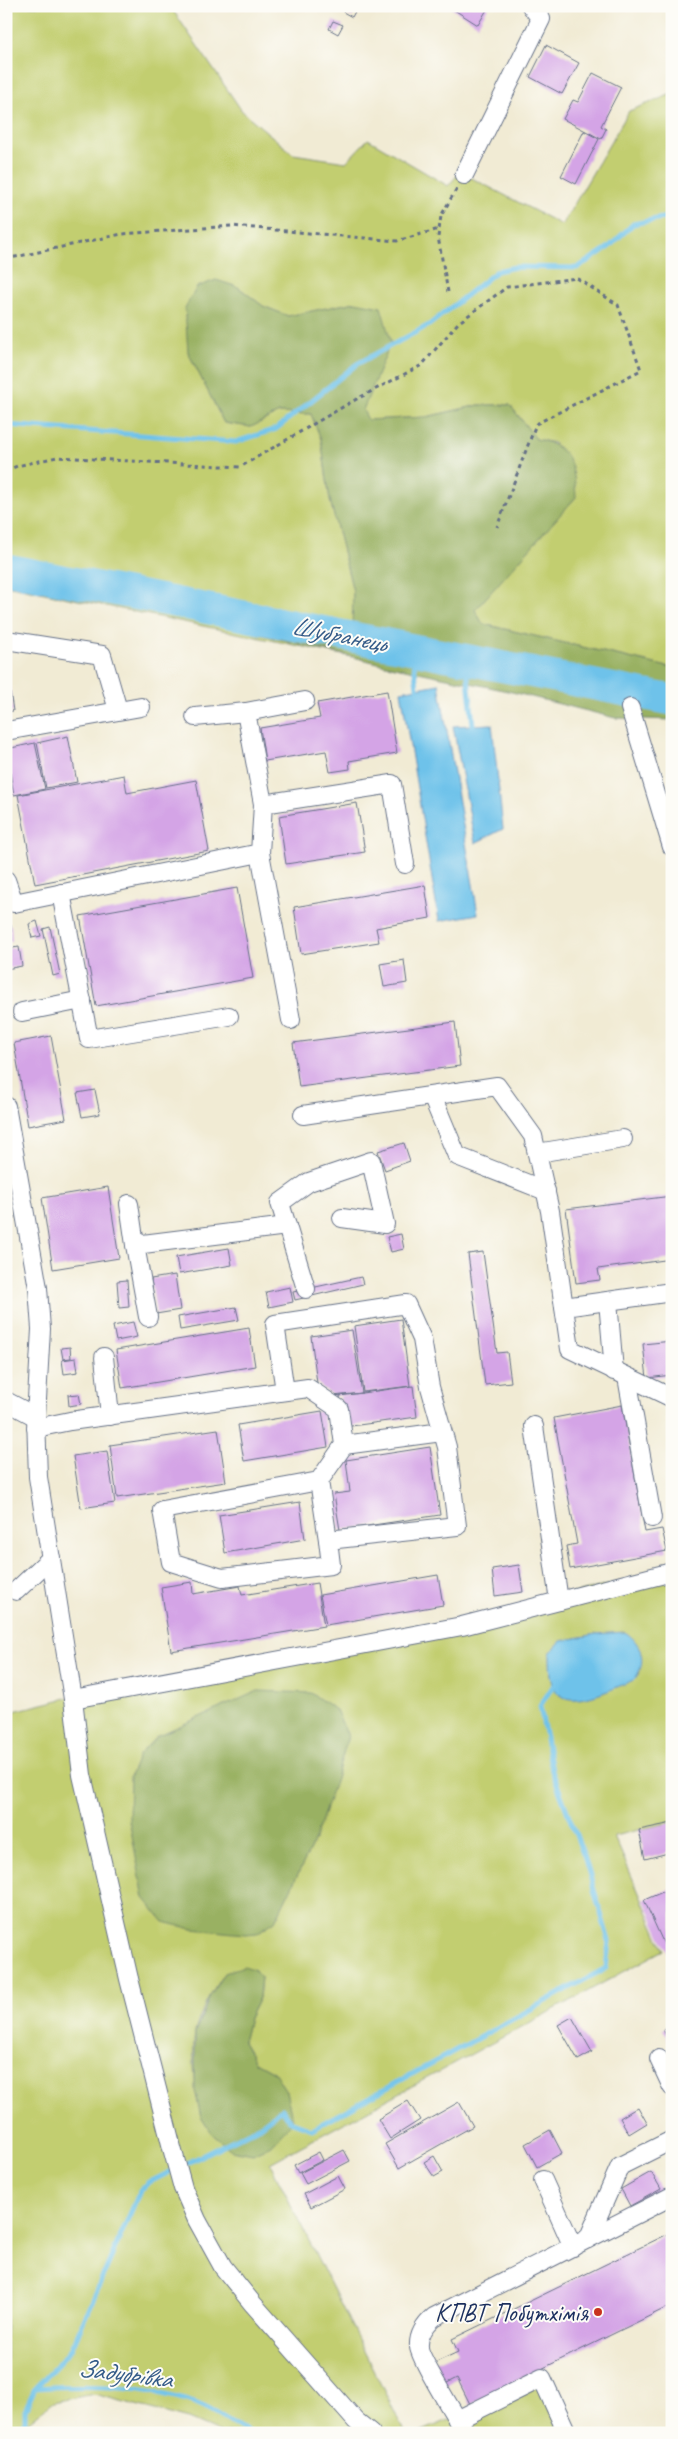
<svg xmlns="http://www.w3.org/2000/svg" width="678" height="2439" font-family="Caveat,sans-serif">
  <rect width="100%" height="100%" fill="#fdfcf7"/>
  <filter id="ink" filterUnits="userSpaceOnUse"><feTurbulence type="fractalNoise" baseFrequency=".02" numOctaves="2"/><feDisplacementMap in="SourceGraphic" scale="10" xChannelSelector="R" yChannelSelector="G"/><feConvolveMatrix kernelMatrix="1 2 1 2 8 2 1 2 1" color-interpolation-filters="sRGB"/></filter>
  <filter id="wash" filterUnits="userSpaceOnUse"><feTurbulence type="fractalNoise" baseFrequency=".0096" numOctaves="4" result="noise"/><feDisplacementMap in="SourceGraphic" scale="20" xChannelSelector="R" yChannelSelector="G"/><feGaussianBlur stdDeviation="1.12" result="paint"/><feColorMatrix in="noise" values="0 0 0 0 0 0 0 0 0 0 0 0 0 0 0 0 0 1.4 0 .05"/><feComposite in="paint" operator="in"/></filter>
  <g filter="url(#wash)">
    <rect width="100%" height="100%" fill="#f1ebd4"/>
    <!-- green -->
    <g fill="#c2ce70" stroke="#6e7e67" fill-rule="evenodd">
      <path d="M6,6H170L242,111L293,154L346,162L368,139L448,186L460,172L562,225L629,111L672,94V668L483,624L474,610L576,497L554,443L536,439L510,405H479L426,417L368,420L362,410L391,342L355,302L288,316L263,306L238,287L188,352L224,423L251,427L279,413L311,414L321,439L330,500L353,591L352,657L6,585Z"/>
      <path d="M672,1569V1822L614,1836L664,1950L270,2163L405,2433H222L189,2419L94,2394L53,2402L30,2420L20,2433H6V1713L75,1696L463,1621ZM625,1632L641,1650L639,1674L551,1675L550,1653L561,1641L596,1634ZM315,1839L275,1920L257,1933ZM253,1969L261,1977L259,1998L249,2018L243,2042L255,2062L275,2073L201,2117C196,2094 191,2056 195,2032C200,2011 212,1991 224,1973Z"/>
      <path d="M550,2379L574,2433H417Z"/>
    </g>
    <!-- forest -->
    <g fill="#99b162" stroke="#5a7060">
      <path d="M216,280L238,287L263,306L288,316L355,302L381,307L391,342L363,410L368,420L426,417L479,405H510L536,439C571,446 574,465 576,497L475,610L483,624L672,668V720L615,718L512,692L386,665L164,611L6,576V563L352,632L353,591L330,500L321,439L311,414L279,413L251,427L224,423L188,352L185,308L197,287Z"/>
      <path d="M258,1691L311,1693L336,1710L348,1736L336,1779L315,1839L275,1921L257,1933L245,1934L192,1929L164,1922L144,1898L129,1820L130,1776L139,1755L157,1736Z"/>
      <path d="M244,1966L253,1969L261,1977L259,1998L249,2018L243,2042L255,2062L275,2073L286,2091L293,2121L271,2145L253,2154L231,2150L211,2133L201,2117L195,2090V2033L210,1996L224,1973Z"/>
    </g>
    <!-- water -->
    <g fill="#6ec2ea" stroke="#4478a4">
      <path d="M439,684L478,914L439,921L401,691Z"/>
      <path d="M492,724L503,829L475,843L453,726Z"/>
      <path d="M625,1632C642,1643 648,1663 634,1680C615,1687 562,1717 553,1684C550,1675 550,1663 550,1653L561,1641L596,1634Z"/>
    </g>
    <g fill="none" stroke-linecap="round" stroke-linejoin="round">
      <!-- stream -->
      <g stroke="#6ec2ea" stroke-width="5">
        <path d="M6,425L236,442L276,429L357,364L429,325L497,271L515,267L577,268L609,247L633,224L672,216"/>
        <path d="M412,648L417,687"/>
        <path d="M466,659L473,725"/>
        <path d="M35,2388L71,2350L140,2191L148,2183L257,2128L282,2109L290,2121L312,2129L606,1968L609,1941L585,1859L552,1771L540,1706L553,1686"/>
        <path d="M25,2433V2410L35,2388C90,2385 142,2385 195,2403C214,2410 232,2423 249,2433"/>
      </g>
      <!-- river -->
      <path stroke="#6ec2ea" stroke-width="31" d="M6,569L672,700"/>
    </g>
    <g id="blocks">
      <!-- building -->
      <g fill="#d4a4e6">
        <path d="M346,6H358L352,17L343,12Z"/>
        <path d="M448,6H489L478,25Z"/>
        <path d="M333,21L343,25L338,34L329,29Z"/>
        <path d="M546,45L579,63L562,94L530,77Z"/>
        <path d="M593,73L621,87L601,126L606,129L601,139L563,119L573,100L578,102Z"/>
        <path d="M584,131L599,139L576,184L561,176Z"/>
        <path d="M6,664L13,711L6,712Z"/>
        <path d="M387,691L397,753L349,761L350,769L330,772L326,751L265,761L260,728L320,718L317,703Z"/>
        <path d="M68,736L77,782L46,788L37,743Z"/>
        <path d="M35,743L45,789L14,795L6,749Z"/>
        <path d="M124,775L127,793L196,780L209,851L35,884L18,795Z"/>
        <path d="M357,803L365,852L286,864L279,816Z"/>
        <path d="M425,885L430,918L376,928L379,942L301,954L294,907Z"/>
        <path d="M237,888L253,978L96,1006L80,916Z"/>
        <path d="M37,921L41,936L32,938L29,924Z"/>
        <path d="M6,925H11L12,941H6Z"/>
        <path d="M50,927L60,974L53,976L43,929Z"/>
        <path d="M19,947L22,966L6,969V949Z"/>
        <path d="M404,960L407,983L384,987L380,964Z"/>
        <path d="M455,1022L460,1066L299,1087L293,1043Z"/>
        <path d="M51,1036L66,1119L28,1126L14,1043Z"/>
        <path d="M95,1090L100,1114L82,1117L77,1093Z"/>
        <path d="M404,1143L410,1161L385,1170L378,1151Z"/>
        <path d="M108,1187L119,1258L53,1269L42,1198Z"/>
        <path d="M672,1196V1259L598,1269L600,1280L576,1283L566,1209Z"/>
        <path d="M401,1234L404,1249L391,1252L387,1237Z"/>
        <path d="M229,1248L232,1265L179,1274L176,1257Z"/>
        <path d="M483,1252L497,1353L507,1352L511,1382L485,1385L468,1254Z"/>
        <path d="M175,1275L180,1310L156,1314L151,1279Z"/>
        <path d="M361,1277L363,1284L295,1300L293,1292Z"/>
        <path d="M127,1280L129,1307L119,1308L117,1281Z"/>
        <path d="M290,1287L293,1302L269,1307L266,1292Z"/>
        <path d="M236,1307L239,1320L180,1330L178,1317Z"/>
        <path d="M401,1319L410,1386L363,1392L354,1326Z"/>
        <path d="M133,1322L137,1337L116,1341L113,1326Z"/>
        <path d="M249,1328L255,1366L122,1388L116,1350Z"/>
        <path d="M352,1330L362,1393L333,1396L317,1383L311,1336Z"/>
        <path d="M672,1341V1375L647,1378L643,1344Z"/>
        <path d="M70,1347L71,1358L63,1359L61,1348Z"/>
        <path d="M76,1358L78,1372L64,1374L62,1360Z"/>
        <path d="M413,1386L417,1417L344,1427L340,1396Z"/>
        <path d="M79,1394L81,1404L69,1406L68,1395Z"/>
        <path d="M622,1405L645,1532L662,1529L667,1551L570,1569L566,1546L577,1544L554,1418Z"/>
        <path d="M322,1411L328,1447L244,1461L238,1425Z"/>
        <path d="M218,1429L226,1482L117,1498L110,1445Z"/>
        <path d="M430,1447L440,1515L340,1530L334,1494L350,1492L346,1460Z"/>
        <path d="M107,1451L115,1503L81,1508L73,1456Z"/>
        <path d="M300,1502L305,1539L225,1553L219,1515Z"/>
        <path d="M519,1565L523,1592L495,1596L492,1569Z"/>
        <path d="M438,1575L443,1605L326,1625L320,1595Z"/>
        <path d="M192,1582L193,1594L240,1586L242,1595L317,1583L324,1626L171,1651L161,1587Z"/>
        <path d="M672,1823V1852L645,1859L639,1830Z"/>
        <path d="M672,1888V1962L644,1900Z"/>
        <path d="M572,2017L592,2052L578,2060L558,2025Z"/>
        <path d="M672,2025V2048L663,2029Z"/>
        <path d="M408,2101L420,2120L390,2139L378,2119Z"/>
        <path d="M459,2102L473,2126L399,2168L385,2144Z"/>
        <path d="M638,2107L647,2123L629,2134L620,2118Z"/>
        <path d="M550,2130L562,2153L537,2167L525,2144Z"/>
        <path d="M344,2150L350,2161L306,2184L300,2173Z"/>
        <path d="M319,2152L323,2160L298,2173L294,2165Z"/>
        <path d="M434,2156L443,2172L434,2177L424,2162Z"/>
        <path d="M651,2172L661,2189L630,2206L621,2189Z"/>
        <path d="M338,2176L345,2189L311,2207L304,2194Z"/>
        <path d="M672,2232V2305L470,2404L457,2378L445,2384L434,2363L458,2352L452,2339Z"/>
      </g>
    </g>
  </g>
  <g filter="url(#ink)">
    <use href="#blocks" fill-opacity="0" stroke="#667187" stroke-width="1"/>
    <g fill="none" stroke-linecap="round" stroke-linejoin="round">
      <!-- minor casing -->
      <g stroke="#667187" stroke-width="20">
        <g id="minor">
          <path d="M464,175L541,19L531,6"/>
          <path d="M6,640L102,655L118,710"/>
          <path d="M630,708L672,847"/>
          <path d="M195,717L246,712"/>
          <path d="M6,731L141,707"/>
          <path d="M263,804L392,784L405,864"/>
          <path d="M260,853L291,1020"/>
          <path d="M6,880L14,903L260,853L263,804L246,712L305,701"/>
          <path d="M61,893L89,1039L229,1016"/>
          <path d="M22,1012L82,1000"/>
          <path d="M432,1096L457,1156L546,1191"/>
          <path d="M6,1106L38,1288L41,1329L36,1417L38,1477L73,1699L82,1775L129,1979L172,2148L183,2188L197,2220L223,2267L253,2304L356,2421L371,2433"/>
          <path d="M303,1115L497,1086L533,1136L550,1211L570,1349L672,1398"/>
          <path d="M537,1153L623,1139"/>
          <path d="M129,1204L135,1245"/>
          <path d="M306,1289L280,1203L309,1182L371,1161L385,1224L342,1218"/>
          <path d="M608,1301L614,1371"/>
          <path d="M564,1307L672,1292"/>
          <path d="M148,1317L135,1245L287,1226"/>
          <path d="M104,1357L110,1416"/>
          <path d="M627,1377L652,1518"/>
          <path d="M6,1401L36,1417"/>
          <path d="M534,1426L559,1601"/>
          <path d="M36,1428L70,1421L308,1388L339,1409L344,1445L319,1481L162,1510L171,1562L222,1578L331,1565L328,1540L457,1526L447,1447L430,1387L422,1339L406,1304L275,1324L285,1391"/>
          <path d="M344,1445L442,1432"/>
          <path d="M319,1481L328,1540"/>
          <path d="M16,1591L51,1558"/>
          <path d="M73,1699L462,1626L672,1572"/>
          <path d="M659,2059L672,2087"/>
          <path d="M543,2180L573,2247"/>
          <path d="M588,2239L620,2166L672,2140"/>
          <path d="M457,2420L542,2378L567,2433"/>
          <path d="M466,2433C458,2421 419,2357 419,2347C418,2335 425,2325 434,2317L672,2196"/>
        </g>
      </g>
      <!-- path -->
      <g stroke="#667187" stroke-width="3" stroke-dasharray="4 4" stroke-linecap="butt">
        <path d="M6,259L122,234L232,226L397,241L439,229"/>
        <path d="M448,292L438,237L441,216L457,188"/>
        <path d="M6,471L17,466L57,457L240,467L353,401L422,365L458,323L507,287L577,278L618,305L641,370L536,424L497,527"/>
      </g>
      <!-- minor -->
      <use href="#minor" stroke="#fff" stroke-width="18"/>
    </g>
  </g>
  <!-- markers -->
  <circle fill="#c8321e" stroke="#fdfcf7" stroke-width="2" cx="598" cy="2312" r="5"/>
  <g text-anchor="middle" stroke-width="4" stroke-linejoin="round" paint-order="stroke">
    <!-- poi labels -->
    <g font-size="25" fill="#1b2f5e" stroke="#fdfcf7" text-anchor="end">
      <text x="588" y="2321">КПВТ Побутхімія</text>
    </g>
    <!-- water labels -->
    <g font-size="26" font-style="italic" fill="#345b88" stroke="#fdfcf7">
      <text transform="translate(339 634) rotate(11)" y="9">Шубранець</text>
      <text transform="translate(125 2373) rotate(7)" y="9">Задубрівка</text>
    </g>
  </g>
  <!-- margin -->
  <rect width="678" height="2439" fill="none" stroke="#fdfcf7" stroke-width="25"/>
</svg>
